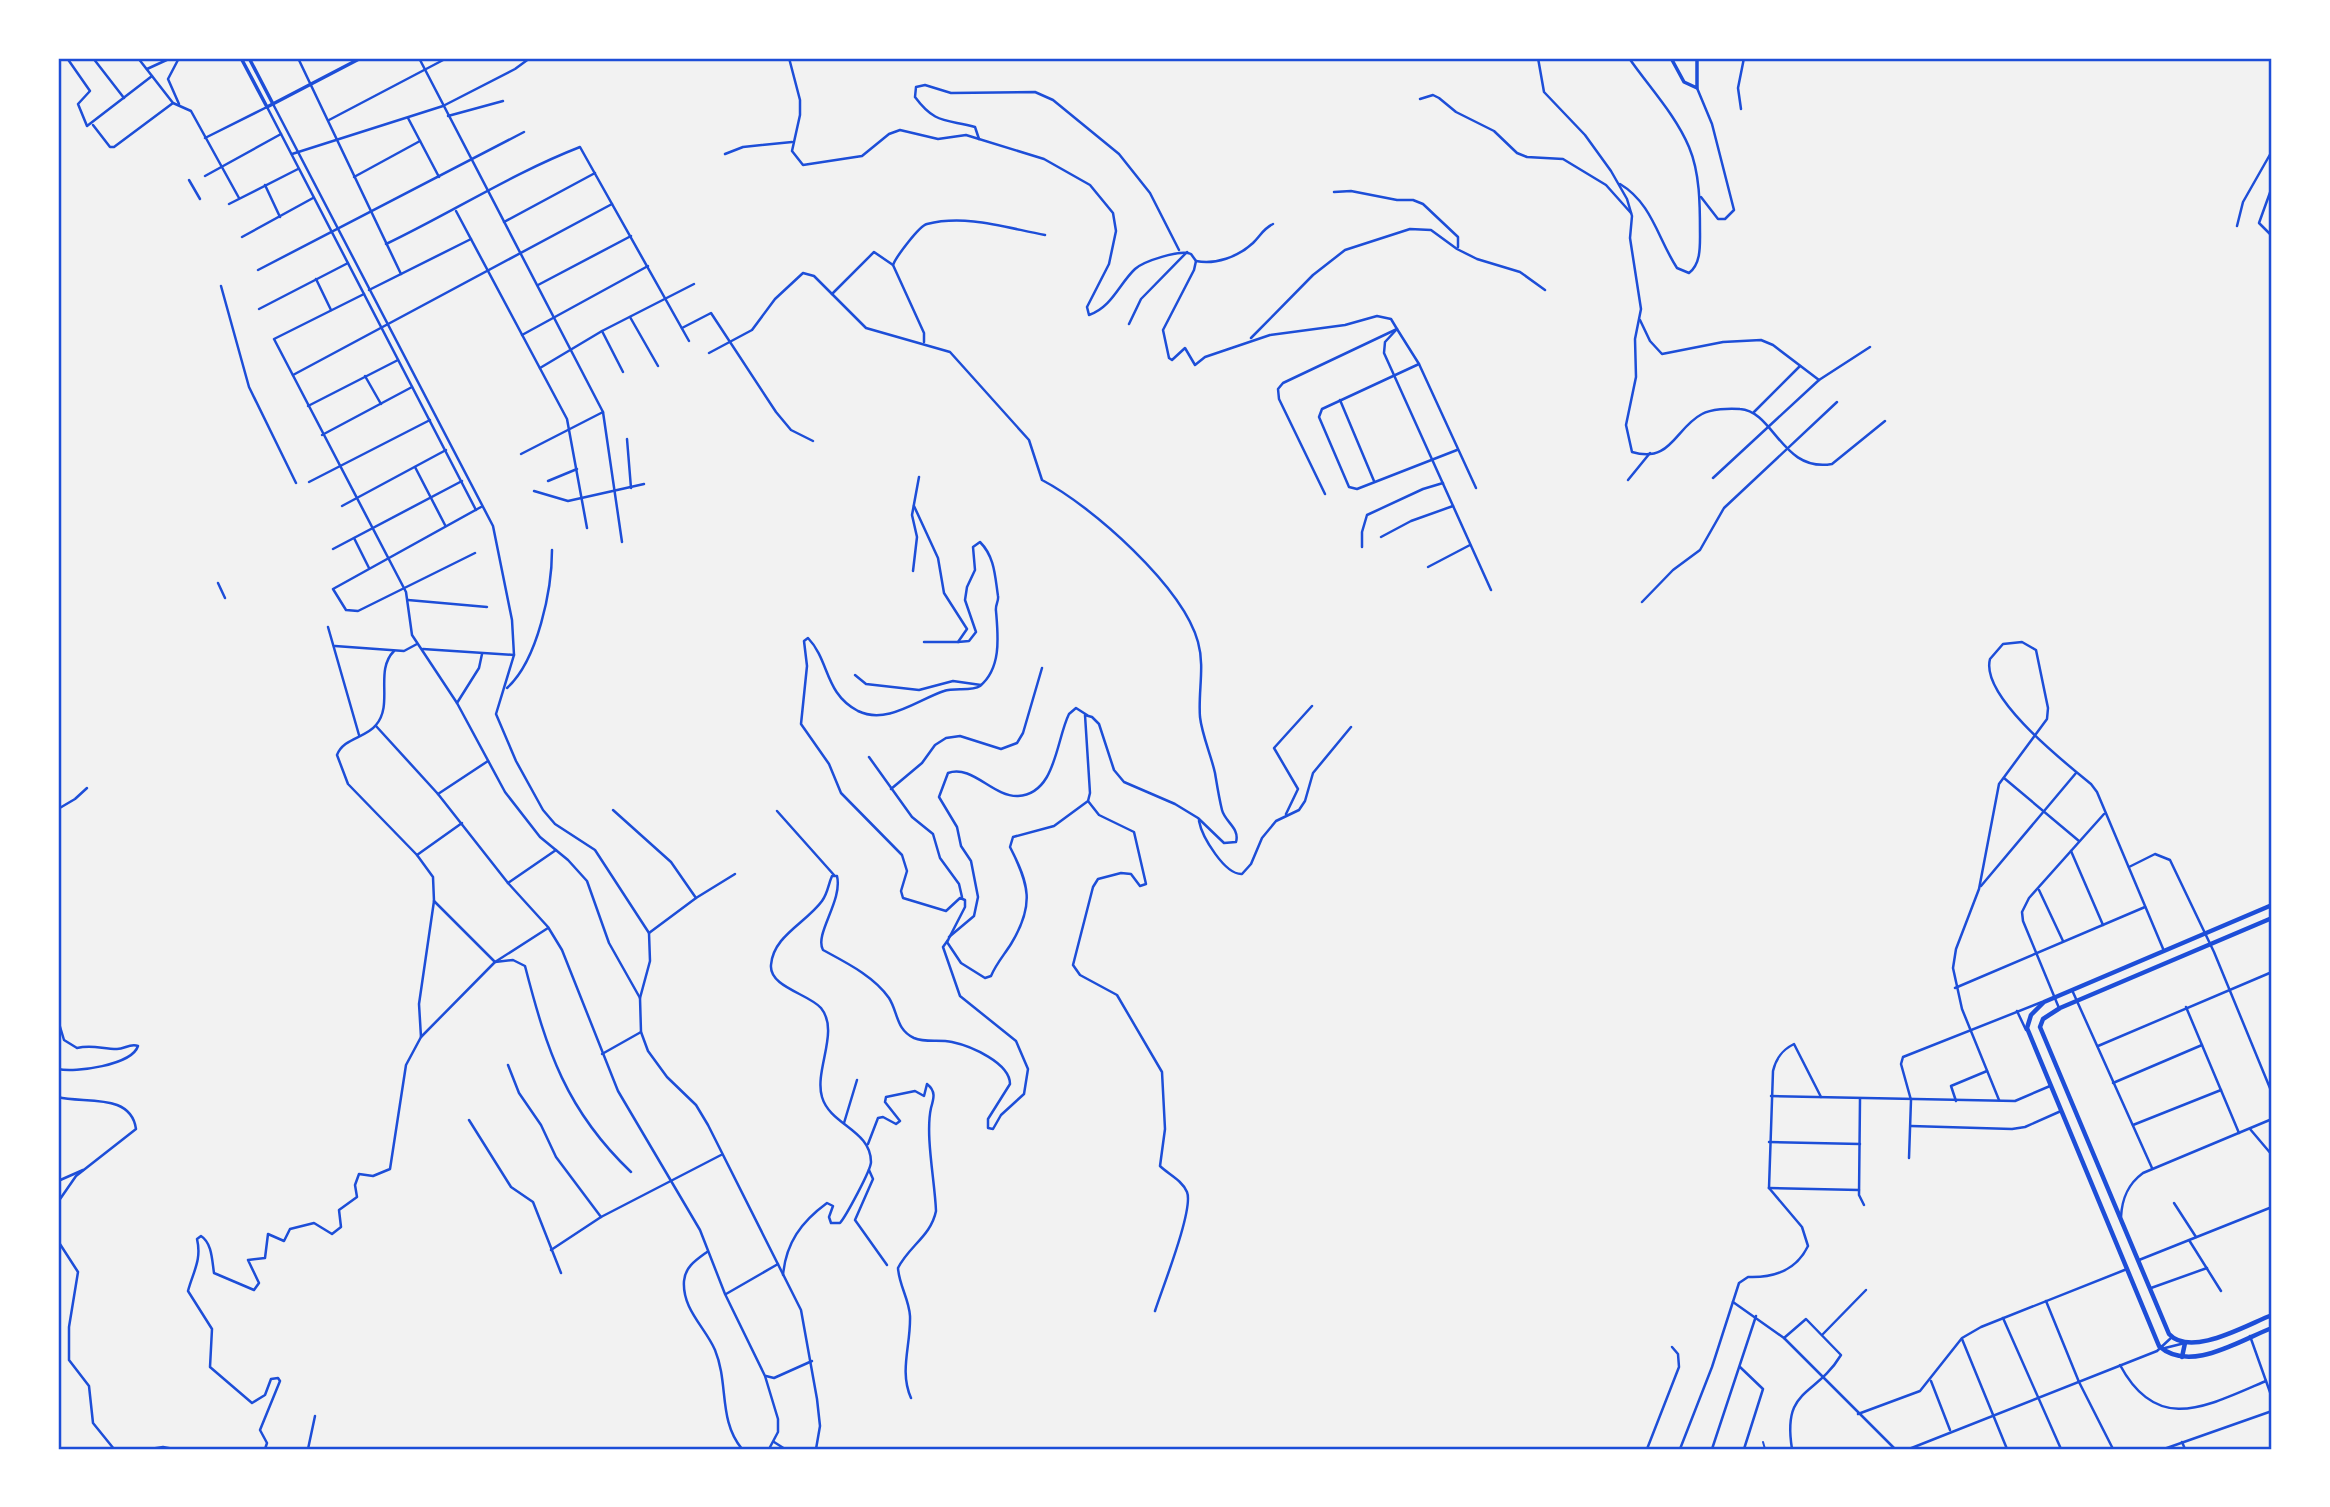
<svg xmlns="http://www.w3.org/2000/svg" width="2330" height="1507" font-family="'PT Sans Narrow',sans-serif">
  <rect width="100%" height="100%" fill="#f2f2f2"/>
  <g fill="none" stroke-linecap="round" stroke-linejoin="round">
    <!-- pedestrian -->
    <path stroke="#1d4ed8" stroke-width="2" d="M1763,1442L1765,1449"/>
    <!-- minor -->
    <g stroke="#1d4ed8" stroke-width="2.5">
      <path d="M67,58L90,91L78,104L87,126L152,76"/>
      <path d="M93,58L124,98"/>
      <path d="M138,58L173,103L191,111L239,198"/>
      <path d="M179,58L168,79L179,104"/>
      <path d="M298,58L401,274"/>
      <path d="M419,58L603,412L622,542"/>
      <path d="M789,58L800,100V115L792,151L803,165L862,156L889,134L900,130L938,139L966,135L1044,159L1090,185L1113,213L1116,231L1109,264L1087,307L1089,315C1112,307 1119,284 1135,269C1144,261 1181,249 1191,254L1196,261L1194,270L1163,330L1169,358L1172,360L1185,348L1195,365L1205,357L1270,335L1345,325L1377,316L1391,319L1397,329L1385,342L1384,353L1491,590"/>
      <path d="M1538,58L1544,92L1585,135L1611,171L1627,199L1632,216L1630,238L1641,309L1635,339L1636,377L1626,425L1632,452C1671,464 1675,428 1702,414C1711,409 1729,408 1740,409C1774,411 1782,473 1832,464L1885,421"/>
      <path d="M147,69L171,58"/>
      <path d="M1697,88L1712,124L1734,210L1725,219H1718L1701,197"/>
      <path d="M1420,99L1433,95L1439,98L1456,112L1494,131L1517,153L1527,157L1563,159L1606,185L1631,213"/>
      <path d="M273,104L493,526L512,620L514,655L496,714L516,761L543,810L555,824L595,850L649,933L650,961L640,998"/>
      <path d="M1741,109L1738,88L1744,58"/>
      <path d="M448,116L503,101"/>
      <path d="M408,118L439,177"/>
      <path d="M329,120L447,58"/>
      <path d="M93,125L110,147H114L173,103"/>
      <path d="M205,138L267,107L476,510"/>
      <path d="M979,139L975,127C945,119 935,124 915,97L916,87L925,85L951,93L1035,92L1053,100L1119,154L1150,193L1179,250"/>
      <path d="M292,154L443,106L515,69L530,58"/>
      <path d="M725,154L743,147L792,142"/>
      <path d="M205,176L281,134"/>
      <path d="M354,177L420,141"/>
      <path d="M189,180L200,199"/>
      <path d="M1620,184C1652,203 1658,239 1677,268L1689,273C1701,264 1700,246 1700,233C1700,205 1700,173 1689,147C1675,114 1649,87 1629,58"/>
      <path d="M265,185L280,217"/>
      <path d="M2272,187L2259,223L2272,236"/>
      <path d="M1334,192L1351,191L1397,200H1413L1423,204L1458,237V247"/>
      <path d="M229,204L298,169"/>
      <path d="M456,211L567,419L587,528"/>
      <path d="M504,222L595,173"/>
      <path d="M2237,226L2243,202L2272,151"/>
      <path d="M242,237L313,198"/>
      <path d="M386,244C451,213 513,173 580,147L689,341"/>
      <path d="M1196,261C1215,265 1238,257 1253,243C1261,235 1263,229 1273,224"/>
      <path d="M258,270L524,132"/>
      <path d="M316,279L331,310"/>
      <path d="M538,285L631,236"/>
      <path d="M221,286L249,387L296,483"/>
      <path d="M369,290L471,239"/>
      <path d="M364,294L274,339L406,592L412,635L457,703L505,792L540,837L568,860L587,881L609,943L640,998L641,1032L648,1051L667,1077L696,1105L708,1125L801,1310L817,1399L820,1426L816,1449"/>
      <path d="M832,294L874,252L893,265"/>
      <path d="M259,309L348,263"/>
      <path d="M630,317L658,366"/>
      <path d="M1640,320L1650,341L1662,354L1723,342L1761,340L1773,345L1819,380L1870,347"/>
      <path d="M1129,324L1141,299L1187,252"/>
      <path d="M682,328L711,313L776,412L791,430L813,441"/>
      <path d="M602,331L623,372"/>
      <path d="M522,335L648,266"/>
      <path d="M1251,338L1313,275L1345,250L1410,229L1431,230L1457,249L1477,259L1520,272L1545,290"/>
      <path d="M924,342V333L893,265C896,257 919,226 927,224C966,214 1007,228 1045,235"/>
      <path d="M709,353L752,330L775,299L803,273L814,276L866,328L950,352L1029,440L1042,480C1092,506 1183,587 1198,642C1205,667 1198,691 1200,717C1202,735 1211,755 1215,773C1217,785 1219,798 1222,810C1225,822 1240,828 1236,842L1224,843L1198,818L1175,804L1124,782L1114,770L1099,724L1092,717L1085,715L1090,793L1088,801L1054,826L1013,837L1010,847C1029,884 1035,905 1011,944C1004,955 996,964 991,976L985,978L961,963L947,942L965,907V900L960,898L946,911L903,898L901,891L907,871L902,855L841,793L829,764L801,724L807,666L804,641L808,638C830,661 824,693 858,711C887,725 917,700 944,691C954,687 972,692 980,686C1002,668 998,635 996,611C995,605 999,601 998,596C995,577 995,557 980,542L973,547L975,570L967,587L965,600L976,632L969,641L958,642"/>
      <path d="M1419,364L1322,409L1319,417L1349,487L1357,489L1457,450"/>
      <path d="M540,368L602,331L694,284"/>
      <path d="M293,375L612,204"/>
      <path d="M365,376L381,404"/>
      <path d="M1340,400L1374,481"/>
      <path d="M308,406L398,360"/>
      <path d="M1754,412L1800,366"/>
      <path d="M322,435L412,387"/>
      <path d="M627,439L631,488"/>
      <path d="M521,454L603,412"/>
      <path d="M415,467L445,525"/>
      <path d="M1713,478L1819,380"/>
      <path d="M1628,480L1650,453"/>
      <path d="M548,481L577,469"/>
      <path d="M309,482L430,420"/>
      <path d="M534,491L568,501L644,484"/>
      <path d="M1325,494L1279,399L1278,389L1283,383L1397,329L1419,364L1476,488"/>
      <path d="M342,506L446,450"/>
      <path d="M914,506L938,558L944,593L967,629L958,642H924"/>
      <path d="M1381,537L1411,521L1453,506"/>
      <path d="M354,538L369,568"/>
      <path d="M1362,547V532L1367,515L1423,489L1443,483"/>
      <path d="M333,549L462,481"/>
      <path d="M475,553L358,611L346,610L333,589L481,507"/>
      <path d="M1428,567L1470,545"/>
      <path d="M913,571L917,537L912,515L919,477"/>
      <path d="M218,583L225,598"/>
      <path d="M408,600L487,607"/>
      <path d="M1642,602L1673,570L1700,550L1724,508L1837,402"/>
      <path d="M328,627L359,735"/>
      <path d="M335,646L404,651L417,644"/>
      <path d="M423,649L514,655"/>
      <path d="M855,675L866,684L919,690L953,681L981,685"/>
      <path d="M507,688C538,660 552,589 552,550"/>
      <path d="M457,703L479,668L482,654"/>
      <path d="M376,726L438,794L508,883L548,927L562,950L618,1091L700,1230L725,1294L765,1376L778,1419V1432L769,1449"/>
      <path d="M869,757L912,817L933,834L940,858L959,884L962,897"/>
      <path d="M2004,778L2079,841"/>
      <path d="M891,789L922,763L935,745L946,738L960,736L1001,749L1017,743L1023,733L1042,668"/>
      <path d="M438,794L488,761"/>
      <path d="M1088,801L1099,815L1134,832L1146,884L1140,886L1131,874L1121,873L1098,879L1093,887L1073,965L1080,975L1117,995L1162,1072L1165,1129L1160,1166C1168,1174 1182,1180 1187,1192C1194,1209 1162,1289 1155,1311"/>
      <path d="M58,809L75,799L87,788"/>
      <path d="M613,810L671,862L696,898"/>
      <path d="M777,811L834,875"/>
      <path d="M1286,814L1298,789L1274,748L1312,706"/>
      <path d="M1199,821C1202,837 1225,875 1242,874L1251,864L1262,838L1276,821L1299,810L1305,801L1313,773L1351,727"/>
      <path d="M2071,851L2103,925"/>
      <path d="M417,855L462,823"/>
      <path d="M2129,867L2155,854L2170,860L2214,952L2272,1093"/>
      <path d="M508,883L556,850"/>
      <path d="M1981,886L2076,773"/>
      <path d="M2039,890L2063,941"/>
      <path d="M434,901L495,962L513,960L525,966C547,1051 566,1110 631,1172"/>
      <path d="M649,933L696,898L735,874"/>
      <path d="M949,937L974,916L978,897L971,861L961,846L957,827L939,797L948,773C972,764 993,797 1018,796C1056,794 1056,740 1069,714L1076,708L1087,715"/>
      <path d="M1955,988L2145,907"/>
      <path d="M2072,990L2152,1168"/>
      <path d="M2186,1007L2239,1133"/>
      <path d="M2059,1008L2023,921L2022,912L2029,898L2104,814"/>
      <path d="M2017,1011L2026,1030"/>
      <path d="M58,1020L64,1040L77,1048C92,1044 102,1049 117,1049C125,1049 130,1043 138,1046C132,1065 75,1073 58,1069"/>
      <path d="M421,1037L495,962L548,928"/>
      <path d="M2098,1046L2272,972"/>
      <path d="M602,1054L641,1032"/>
      <path d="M508,1065L519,1093L541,1125L556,1157L601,1217"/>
      <path d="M2113,1083L2202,1045"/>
      <path d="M1771,1096L2015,1101L2050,1086"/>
      <path d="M58,1097C83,1104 131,1092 136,1129L76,1176L58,1202"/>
      <path d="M1860,1099L1859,1195L1864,1205"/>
      <path d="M1999,1100L1962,1009L1953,968L1956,949L1979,889L1999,784L2047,719L2048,708L2036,650L2022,642L2003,644L1990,659C1980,696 2064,762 2091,784L2097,792L2164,951"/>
      <path d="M1956,1101L1951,1086L1987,1071"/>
      <path d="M469,1120L511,1187L533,1202L561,1273"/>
      <path d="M844,1123L857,1080"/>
      <path d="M2133,1125L2221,1090"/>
      <path d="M1911,1126L2012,1129L2025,1127L2061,1111"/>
      <path d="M2250,1129L2272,1155"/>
      <path d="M1769,1142L1860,1144"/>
      <path d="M868,1144L878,1118L883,1117L896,1124L900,1121L885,1102L886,1097L915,1091L924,1096L927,1084C936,1091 934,1098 931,1108C925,1135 935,1182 936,1211C931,1236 909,1246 898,1268C899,1285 909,1299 910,1316C911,1345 899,1371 911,1398"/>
      <path d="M1909,1158L1911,1100L1901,1064L1903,1057L2042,1002"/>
      <path d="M869,1170L873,1179L855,1220L887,1265"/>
      <path d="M58,1181L83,1170"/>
      <path d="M1769,1188L1773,1071C1776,1058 1782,1050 1794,1044L1821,1097"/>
      <path d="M1769,1188L1859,1190"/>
      <path d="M2174,1203L2196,1237"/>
      <path d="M2121,1217C2122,1198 2128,1184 2143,1173L2272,1119"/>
      <path d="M2189,1240L2221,1291"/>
      <path d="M58,1241L78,1272L69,1327V1360L89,1386L93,1423L114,1449"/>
      <path d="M551,1250L601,1217L721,1155"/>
      <path d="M707,1252C696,1260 685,1267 684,1281C682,1309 705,1327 715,1350C729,1384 718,1420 742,1449"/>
      <path d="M2139,1260L2272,1207"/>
      <path d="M783,1275C786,1243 801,1222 827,1203L833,1206L829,1217L831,1223H840C846,1216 871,1170 871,1162C871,1130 830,1125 822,1097C814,1070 840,1031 821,1008C809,994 769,987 771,965C773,936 806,923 822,901C828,893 828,885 832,876H837C843,901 814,934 823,950C845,962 874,976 889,998C898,1012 896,1030 914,1038C926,1043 939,1039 952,1042C971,1046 1010,1063 1010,1084L988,1119V1128L993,1129L1001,1115L1024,1094L1028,1069L1016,1041L960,996L943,947L948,940"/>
      <path d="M2151,1288L2207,1268"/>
      <path d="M726,1294L778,1264"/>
      <path d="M2046,1301L2079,1382L2113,1449"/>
      <path d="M1733,1302L1784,1338L1895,1449"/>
      <path d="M2003,1318L2061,1449"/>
      <path d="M1823,1334L1866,1290"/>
      <path d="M2250,1336L2271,1395"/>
      <path d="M1784,1338L1806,1319L1841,1355C1815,1398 1782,1387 1792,1449"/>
      <path d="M1962,1339L2007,1449"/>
      <path d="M2165,1348L2185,1343"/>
      <path d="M2120,1365C2158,1436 2208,1405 2266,1381"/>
      <path d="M1740,1367L1763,1389L1744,1449"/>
      <path d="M766,1376L774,1378L812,1361"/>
      <path d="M1931,1381L1950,1430"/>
      <path d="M1858,1414L1920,1391L1962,1338L1981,1327L2127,1269"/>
      <path d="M774,1442L785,1449"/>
      <path d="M2182,1442L2185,1449"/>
      <path d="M150,1449L163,1447L174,1449"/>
      <path d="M265,1449L267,1443L260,1430L280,1381L278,1378L271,1379L265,1395L252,1403L210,1367L212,1329L188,1291C193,1272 202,1260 197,1239L201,1236C212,1243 212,1260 214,1273L254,1290L259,1283L248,1260L265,1258L268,1234L284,1241L290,1229L314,1223L332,1234L341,1227L339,1210L357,1197L355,1185L359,1174L373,1176L390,1169L406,1065L421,1037L419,1004L434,901L433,877L417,855L348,784L337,755C343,738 366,738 376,725C394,704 374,671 394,651"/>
      <path d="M308,1449L315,1416"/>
      <path d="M1647,1449L1679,1367L1678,1354L1672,1347"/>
      <path d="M1680,1449L1712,1367L1739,1283L1748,1277C1773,1278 1796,1271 1808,1246L1802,1227L1769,1188"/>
      <path d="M1712,1449L1756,1316"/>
      <path d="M1909,1449L2157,1351L2172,1337"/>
      <path d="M2164,1449L2272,1411"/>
    </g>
    <!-- tertiary -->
    <g stroke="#1d4ed8" stroke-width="3.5">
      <path d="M241,58L267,107L361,58"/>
      <path d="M249,58L273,104"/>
      <path d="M1671,58L1684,82L1697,88V58"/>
    </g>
    <!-- secondary -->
    <g stroke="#1d4ed8" stroke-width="4.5">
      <path d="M2272,905L2044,1002L2031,1015L2027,1028L2159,1346C2190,1374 2240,1340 2272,1328"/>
      <path d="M2272,918L2060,1008L2043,1019L2040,1027L2169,1334C2191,1358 2246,1325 2272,1315"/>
      <path d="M2182,1357L2185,1343"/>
    </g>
  </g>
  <!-- border -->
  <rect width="2330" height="1507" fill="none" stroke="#ffffff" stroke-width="119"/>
  <rect x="60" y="60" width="2210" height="1388" fill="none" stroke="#1d4ed8" stroke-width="2.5"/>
</svg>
